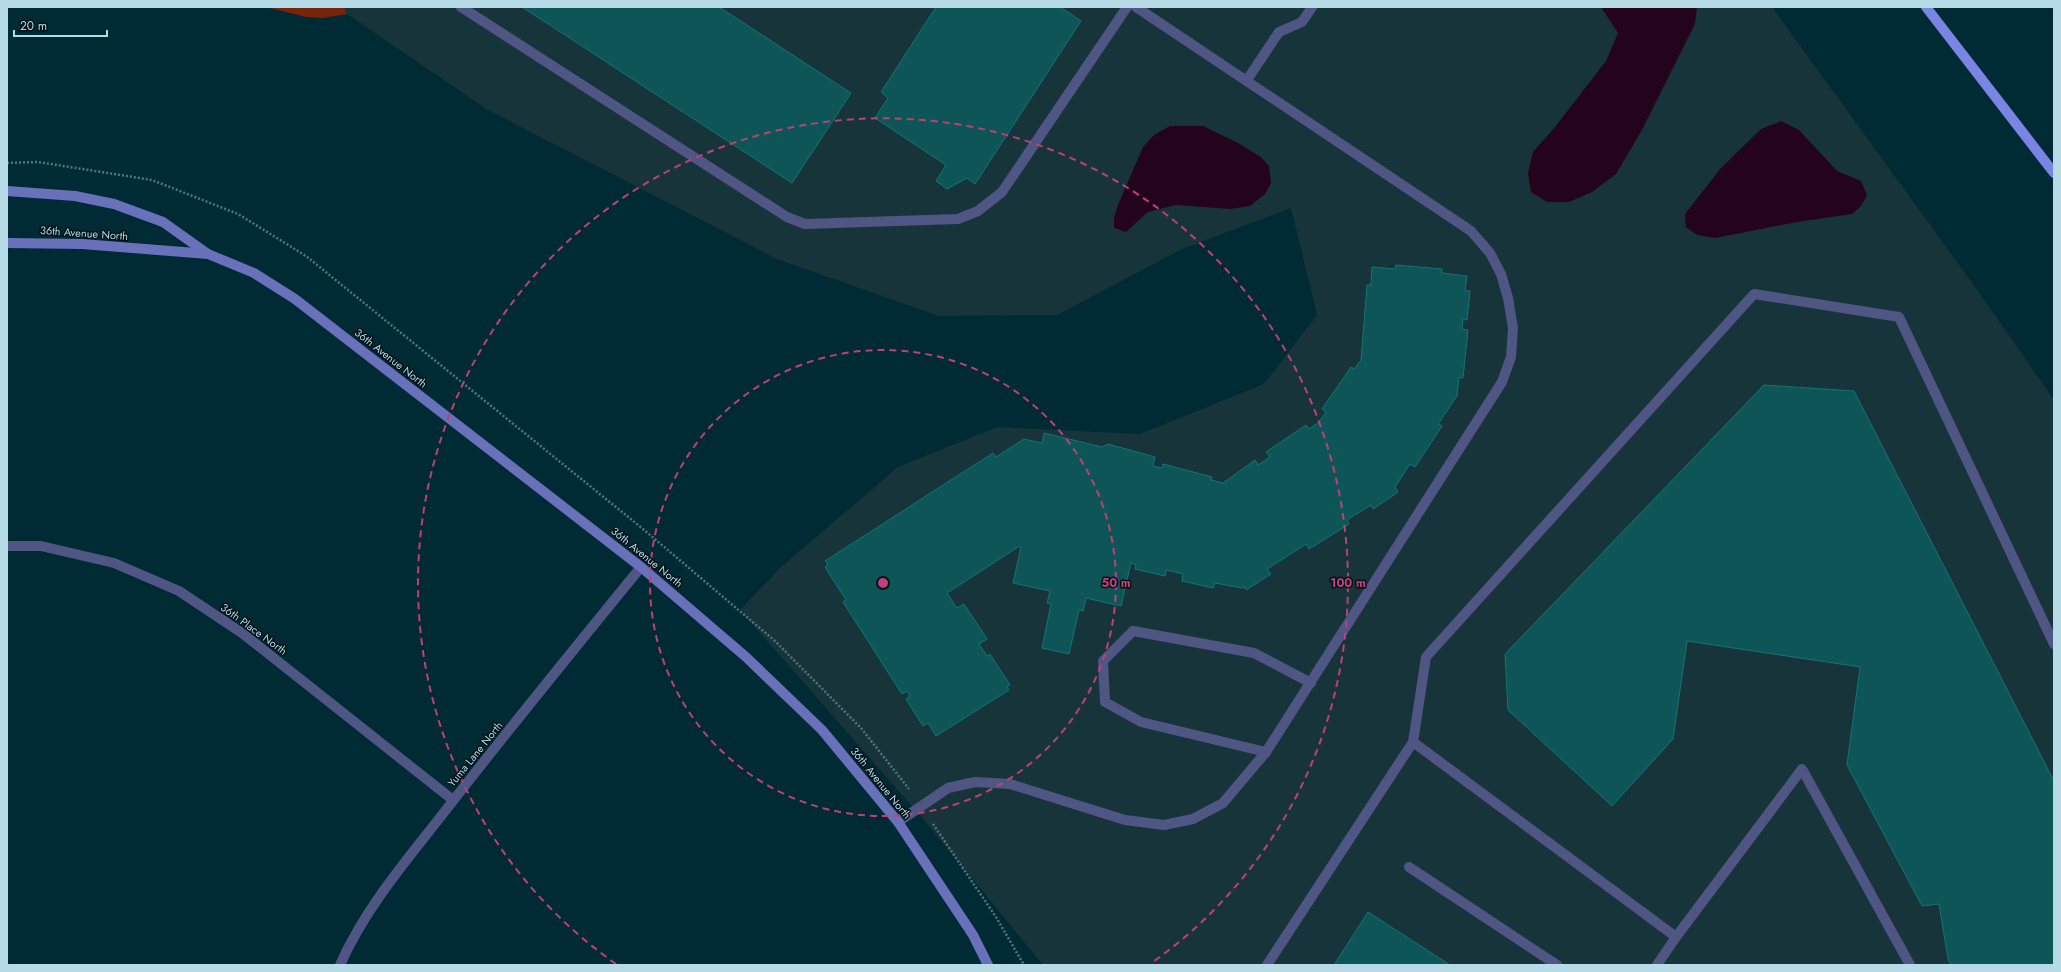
<svg xmlns="http://www.w3.org/2000/svg" width="2061" height="972" font-family="Jost,sans-serif">
  <rect width="100%" height="100%" fill="#002b35"/>
  <!-- built -->
  <path fill="#17343b" d="M344,7H1772L1978,291L2054,400V965H1043L924,820L740,610L781,567L898,467L997,427L1140,434L1264,384L1317,315L1291,208L1182,249L1057,315L939,316L777,259L488,110L347,14Z"/>
  <!-- green -->
  <path fill="#772409" d="M266,7H344L347,14L323,18L306,17Z"/>
  <!-- water -->
  <g fill="#24041d">
    <path d="M1601,7H1697L1695,24L1642,130L1616,174L1592,192L1569,202H1547L1531,192L1528,173L1533,152L1555,127L1606,61L1618,33Z"/>
    <path d="M1781,121L1799,130L1837,171L1861,181L1867,195L1861,206L1852,214L1797,222L1715,238L1697,235L1686,227L1685,214L1721,168L1761,129Z"/>
    <path d="M1170,126H1203L1238,143L1261,157L1269,166L1271,183L1265,194L1250,206L1230,209L1176,205L1148,212L1126,232L1114,228V217L1118,205L1143,147L1154,135Z"/>
  </g>
  <!-- building -->
  <g fill="#0e5557" stroke="#147475">
    <path d="M522,7H719L851,93L792,183Z"/>
    <path d="M936,7H1060L1081,21L975,184L967,178L947,189L936,181L946,165L875,118L888,98L881,92Z"/>
    <path d="M1396,265L1442,269V273L1467,276L1465,291H1470L1467,320L1463,319L1462,329L1468,330L1463,378L1459,377L1457,396L1438,424L1442,426L1415,467L1410,464L1395,487L1398,492L1373,509L1371,505L1347,520L1349,524L1309,549L1306,544L1267,569L1271,574L1246,590L1245,587L1242,588L1215,583L1213,588L1182,581L1183,574L1166,570L1165,576L1135,569L1136,565L1131,563L1121,606L1086,598L1083,611L1079,610L1069,654L1042,648L1051,604L1047,603L1050,591L1013,583L1021,547H1018L947,593L957,608L964,604L987,639L979,644L987,656L990,654L1010,685L1007,687L1009,690L936,736L928,723L923,726L906,699L910,696L907,691L902,694L843,602L846,600L825,567L828,564L825,561L993,453L996,457L1024,439L1042,443L1044,433L1102,447L1108,444L1155,457L1153,466L1162,468L1163,464L1212,477L1211,480L1223,483L1255,460L1258,465L1270,457L1266,452L1306,425L1309,429L1319,422L1326,412L1322,409L1351,367L1354,369L1361,360L1367,285H1371L1372,267L1395,269Z"/>
    <path d="M1764,385L1854,391L2054,781V965H1951L1948,959L1939,904L1922,906L1847,765L1860,667L1687,641L1673,739L1612,806L1508,710L1505,654Z"/>
    <path d="M1368,912L1450,965H1334Z"/>
  </g>
  <g fill="none" stroke-linecap="round" stroke-linejoin="round">
    <!-- path -->
    <g stroke="#4f7781" stroke-width="2.5" stroke-dasharray="2 2" stroke-linecap="butt">
      <path d="M7,163L38,162L152,180L238,214L306,256L643,529L775,641L861,728L909,789"/>
      <path d="M933,824L996,917L1024,965"/>
    </g>
    <!-- lane -->
    <g stroke="#505684" stroke-width="10">
      <path d="M461,7L787,217L805,224L958,219L978,211L1002,192L1127,7"/>
      <path d="M1247,80L1279,32L1302,22L1312,7"/>
      <path d="M1413,742L1676,937"/>
      <path d="M1266,752L1141,722L1105,702L1103,661L1133,631L1254,653L1311,683"/>
      <path d="M898,822L948,788L975,782L1010,784L1125,820L1164,825L1193,819L1223,803L1266,752L1502,382L1511,357L1513,328L1508,298L1501,274L1490,253L1471,231L1136,7"/>
      <path d="M1409,867L1557,965"/>
      <path d="M1267,965L1413,742L1426,657L1754,294L1899,317L2054,644"/>
      <path d="M1657,965L1676,937L1802,769L1910,965"/>
    </g>
    <!-- street -->
    <g stroke="#505684" stroke-width="10">
      <path d="M7,546H41L114,563L179,591L242,633L453,800"/>
      <path d="M340,965C364,910 405,862 442,815C507,731 574,649 641,567"/>
    </g>
    <!-- secondary -->
    <g stroke="#6871ba" stroke-width="10">
      <path d="M7,191L75,196L114,204L163,222L208,254L254,273L295,299L641,567L746,657L822,730L898,822L973,935L988,965"/>
      <path d="M7,243L82,244L208,254"/>
    </g>
    <!-- primary -->
    <path stroke="#7a84e3" stroke-width="10" d="M1926,7L2054,173"/>
  </g>
  <!-- distance rings -->
  <g fill="none" stroke="#c03f77" stroke-width="2" stroke-dasharray="7 5">
    <circle cx="883" cy="583" r="233"/>
    <path d="M616 964A465 465 0 1 1 1150 964"/>
  </g>
  <g text-anchor="middle" stroke-width="3" stroke-linejoin="round" paint-order="stroke">
    <!-- street labels -->
    <g font-size="11" fill="#b7dbe6" stroke="#001218">
      <text transform="translate(84 233) rotate(4)" y="4">36th Avenue North</text>
      <text transform="translate(391 358) rotate(38)" y="4">36th Avenue North</text>
      <text transform="translate(647 557) rotate(39)" y="4">36th Avenue North</text>
      <text transform="translate(254 629) rotate(36)" y="4">36th Place North</text>
      <text transform="translate(475 754) rotate(-51)" y="4">Yuma Lane North</text>
      <text transform="translate(881 783) rotate(51)" y="4">36th Avenue North</text>
    </g>
  </g>
  <circle cx="883" cy="583" r="6" fill="#c03f77" stroke="#001218" stroke-width="2"/>
  <g font-size="12" text-anchor="middle" font-weight="bold" fill="#c03f77" stroke="#001218" stroke-width="3" stroke-linejoin="round" paint-order="stroke">
    <text x="1116" y="587">50 m</text>
    <text x="1348" y="587">100 m</text>
  </g>
  <!-- border -->
  <rect width="2061" height="972" fill="none" stroke="#b7dbe6" stroke-width="16"/>
  <!-- scale -->
  <path d="M14 30v6h93v-6" fill="none" stroke="#b7dbe6" stroke-width="2"/>
  <text x="20" y="30" font-size="12" fill="#b7dbe6" stroke="#001218" stroke-width="3" paint-order="stroke">20 m</text>
</svg>
